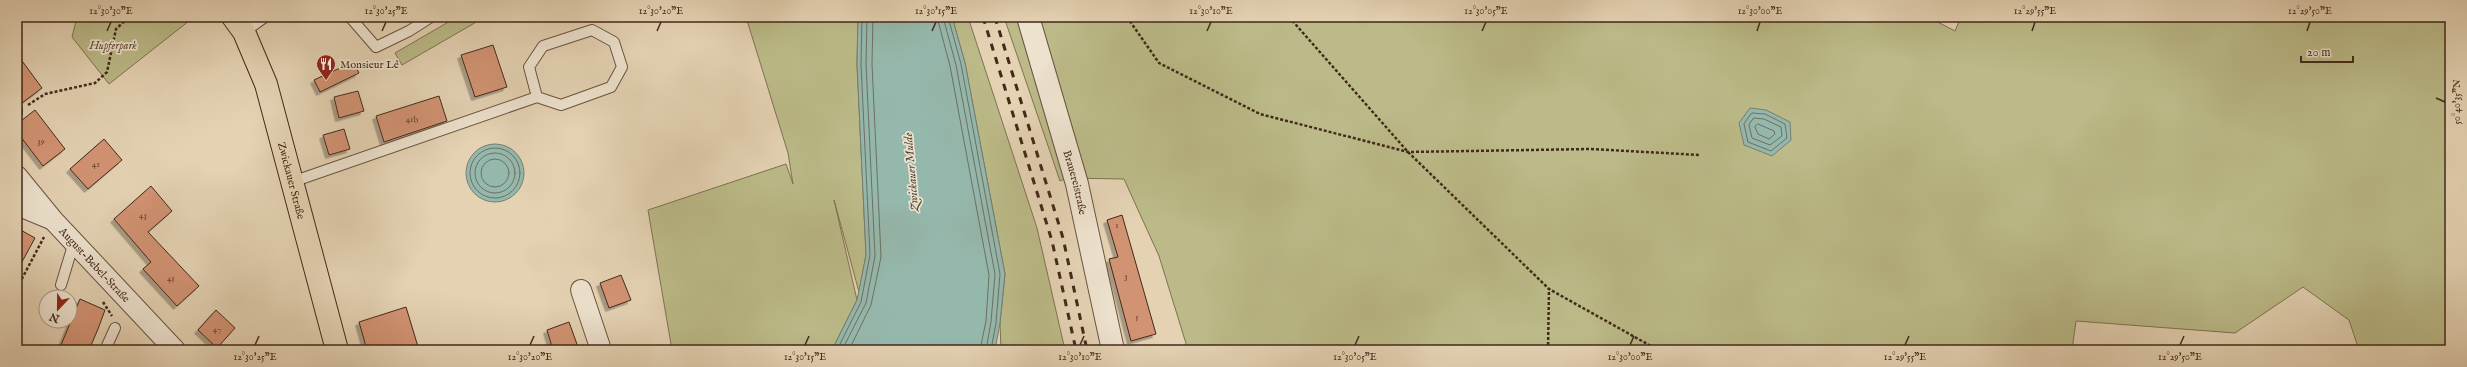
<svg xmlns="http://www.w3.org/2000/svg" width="2467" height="367" font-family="'IM FELL English',serif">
  <defs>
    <filter id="shadow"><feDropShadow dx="-3.5" dy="3.5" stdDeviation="0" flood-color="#0004"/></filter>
  </defs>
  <rect width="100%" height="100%" fill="#e4d2b3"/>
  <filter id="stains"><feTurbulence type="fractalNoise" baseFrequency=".005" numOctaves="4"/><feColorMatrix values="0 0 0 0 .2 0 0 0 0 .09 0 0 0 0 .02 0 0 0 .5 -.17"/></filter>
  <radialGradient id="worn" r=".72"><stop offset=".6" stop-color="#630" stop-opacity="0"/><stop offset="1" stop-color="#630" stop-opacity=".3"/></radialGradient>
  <!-- green -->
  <g fill="#bbba88" stroke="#7f7251">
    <path d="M77,17H194L109,84L72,37Z"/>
    <path d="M457,17H485L402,65L395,53Z"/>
    <path d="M746,17H858L857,64L866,255L859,292L834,200L857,300L832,350H672L648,210L786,164L793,184L788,153Z"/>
    <path d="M952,17H968L1037,228L1065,350H1001L1000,323L1005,274L965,63Z"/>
    <path d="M1004,17H1928L1955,31L1961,17H2450V350H2359L2349,320L2303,287L2235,333L2076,321L2072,350H1188L1159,256L1124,179L1067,178L1060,181Z"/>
  </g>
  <!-- water -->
  <g fill="#95b8ac" stroke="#747f72">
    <path d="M858,17H952L965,63L1005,274L1000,323L995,350H832L857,300L866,255L857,64Z"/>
    <path d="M1750,108L1766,110L1790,122L1791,140L1772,156L1744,145L1739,123Z"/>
    <circle cx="495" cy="173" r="29"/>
  </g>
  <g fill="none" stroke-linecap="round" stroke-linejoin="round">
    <!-- shore -->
    <g stroke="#6c7063" stroke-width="1">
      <path d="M937,17L950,66L989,275L986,321L980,350"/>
      <path d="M943,17L956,65L995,274L991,322L986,350"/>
      <path d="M948,17L961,64L1000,274L996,323L991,350"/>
      <path d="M1752,113L1765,114L1785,124L1787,138L1771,151L1748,142L1744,124Z"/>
      <path d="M1754,118L1764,119L1781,127L1782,136L1770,145L1752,138L1749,125Z"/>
      <path d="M1758,124L1774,131L1775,134L1769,139L1758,134L1755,127Z"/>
      <circle cx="495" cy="173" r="25"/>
      <circle cx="495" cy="173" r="20"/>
      <circle cx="495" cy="173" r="14"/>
      <path d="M837,350L861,302L870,255L861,64L862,17"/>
      <path d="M842,350L866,303L875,256L866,64L867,17"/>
      <path d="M849,350L871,305L881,257L872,64L873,17"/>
    </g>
  </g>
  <!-- building -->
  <g fill="#d29373" stroke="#43291a" filter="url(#shadow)">
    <path d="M493,45L507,87L475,97L461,55Z"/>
    <path d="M17,54L42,88L22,103L17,96Z"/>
    <path d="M353,62L359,73L320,92L314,80Z"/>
    <path d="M358,91L364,111L339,118L334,97Z"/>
    <path d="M439,96L447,121L384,142L376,116Z"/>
    <path d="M35,110L65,149L43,166L17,132V124Z"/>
    <path d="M344,129L350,149L329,155L323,135Z"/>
    <path d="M104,139L122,160L88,189L70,169Z"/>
    <path d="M151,186L172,211L148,232L199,286L177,306L143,269L151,262L114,219Z"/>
    <path d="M1122,215L1156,334L1131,341L1109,259L1118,257L1107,220Z"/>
    <path d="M17,228L35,238L17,271Z"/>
    <path d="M621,275L631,300L609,308L600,283Z"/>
    <path d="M80,299L105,310L98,329L89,350H59Z"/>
    <path d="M406,307L419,350H367L359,322Z"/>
    <path d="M216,310L235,328L217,348L198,330Z"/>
    <path d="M569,322L578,347L568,350H553L547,330Z"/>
  </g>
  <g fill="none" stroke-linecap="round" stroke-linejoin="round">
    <!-- service casing -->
    <g stroke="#6b5340" stroke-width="12">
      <g id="service">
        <path d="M350,17L376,47L409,31L431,17"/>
        <path d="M244,32L265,17"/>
        <path d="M17,109V113"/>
        <path d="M292,182L537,97L561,105L611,87L622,67L614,42L592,30L543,46L529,67L537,97"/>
        <path d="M61,285L74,242"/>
        <path d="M105,350L115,328"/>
      </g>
    </g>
    <!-- minor casing -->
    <g stroke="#6b5340" stroke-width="22">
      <g id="minor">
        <path id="s1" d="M17,176L53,220L175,350"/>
        <path d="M17,205L51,219"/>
        <path d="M581,290L601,350"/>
      </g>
    </g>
    <!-- tertiary casing -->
    <g stroke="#6b5340" stroke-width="24">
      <g id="tertiary">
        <path id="s2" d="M1028,17L1077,184L1113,350"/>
      </g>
    </g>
    <!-- primary casing -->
    <g stroke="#43291a" stroke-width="24">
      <g id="primary">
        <path id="s3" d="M233,17L244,32L266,84L337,350"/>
      </g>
    </g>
    <!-- path -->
    <g stroke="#43291a" stroke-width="2.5" stroke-dasharray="3 2" stroke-linecap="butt">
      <path d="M1127,17L1159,63L1260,114L1408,152L1591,149L1700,155"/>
      <path d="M1289,17L1408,152L1549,289L1658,350"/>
      <path d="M28,105L45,94L95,83L107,72L116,29L129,17"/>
      <path d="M17,288L44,237"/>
      <path d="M103,302L112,316"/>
      <path d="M1548,350L1549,289"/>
    </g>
    <!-- service -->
    <use href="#service" stroke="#ede2ce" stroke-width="10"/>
    <!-- minor -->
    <use href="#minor" stroke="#ede2ce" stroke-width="20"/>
    <!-- tertiary -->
    <use href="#tertiary" stroke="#ede2ce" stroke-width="22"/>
    <!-- primary -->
    <use href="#primary" stroke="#e4d2b3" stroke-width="22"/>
    <!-- rail -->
    <g stroke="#43291a" stroke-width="3" stroke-dasharray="7 7" stroke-linecap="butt">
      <path d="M983,17L1052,241L1076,350"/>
      <path d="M995,17L1063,238L1087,350"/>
    </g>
  </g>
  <!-- ticks -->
  <path fill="none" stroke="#43291a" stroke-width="1.5" d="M107,31L111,22M382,31L386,22M657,31L661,22M932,31L936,22M1207,31L1211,22M1482,31L1486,22M1757,31L1760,22M2032,31L2035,22M2307,31L2310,22M2436,98L2445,102M255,345L259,336M530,345L534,336M805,345L809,336M1080,345L1084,336M1355,345L1359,336M1630,345L1634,336M1905,345L1909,336M2180,345L2184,336"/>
  <!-- icons -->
  <defs>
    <g id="restaurant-pin" transform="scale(1)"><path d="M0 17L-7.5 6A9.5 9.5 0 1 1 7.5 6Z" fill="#8f2418" stroke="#ede2ce"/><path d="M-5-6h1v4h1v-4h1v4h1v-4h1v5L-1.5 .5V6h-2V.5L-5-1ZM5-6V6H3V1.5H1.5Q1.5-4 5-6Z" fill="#fff"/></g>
  </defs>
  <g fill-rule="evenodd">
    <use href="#restaurant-pin" x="326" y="64"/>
  </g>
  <g text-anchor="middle" stroke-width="3.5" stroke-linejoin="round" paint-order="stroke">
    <!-- number labels -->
    <g font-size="9" fill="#674430">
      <text x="412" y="122">41b</text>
      <text x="41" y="144">39</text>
      <text x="96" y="167">41</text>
      <text x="143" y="218">43</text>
      <text x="1117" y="228">1</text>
      <text x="1126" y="279">3</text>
      <text x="171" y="281">45</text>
      <text x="1137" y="320">5</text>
      <text x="217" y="332">47</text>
    </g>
    <!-- park labels -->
    <g font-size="11" font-style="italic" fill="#5b4630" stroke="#ede2ce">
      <text x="113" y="49">Hupferpark</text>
    </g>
    <!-- poi labels -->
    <g font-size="11" fill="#43291a" stroke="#ede2ce" text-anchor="start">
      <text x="340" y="68">Monsieur Lê</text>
    </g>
    <!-- street labels -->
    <g font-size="11" fill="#43291a" stroke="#ede2ce">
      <text dy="4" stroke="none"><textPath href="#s3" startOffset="175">Zwickauer Straße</textPath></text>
      <text dy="4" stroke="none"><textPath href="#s2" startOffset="172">Brauereistraße</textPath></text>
      <text dy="4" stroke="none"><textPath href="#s1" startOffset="118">August-Bebel-Straße</textPath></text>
    </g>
    <!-- water labels -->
    <g font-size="12" font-style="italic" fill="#534637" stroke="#ede2ce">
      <text transform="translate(911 172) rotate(-95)" y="4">Zwickauer Mulde</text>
    </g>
  </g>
  <!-- margin -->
  <rect width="2467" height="367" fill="none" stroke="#e4d2b3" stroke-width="44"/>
  <!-- north arrow -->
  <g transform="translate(58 309) rotate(202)"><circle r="19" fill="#ede2ce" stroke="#a99886"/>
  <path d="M0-3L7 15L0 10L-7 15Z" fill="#8f2418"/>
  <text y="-6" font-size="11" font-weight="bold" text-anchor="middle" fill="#43291a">N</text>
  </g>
  <!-- scale -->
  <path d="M2301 56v6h52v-6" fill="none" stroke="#43291a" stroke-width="2"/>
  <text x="2307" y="56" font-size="12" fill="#43291a" stroke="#ede2ce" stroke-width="3" paint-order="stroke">20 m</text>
  <rect x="22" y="22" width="2423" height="323" fill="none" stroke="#43291a" stroke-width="1.5"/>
  <g font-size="10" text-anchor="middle" fill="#43291a">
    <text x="111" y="14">12°30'30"E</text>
    <text x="386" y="14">12°30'25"E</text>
    <text x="661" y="14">12°30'20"E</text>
    <text x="936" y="14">12°30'15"E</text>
    <text x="1211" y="14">12°30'10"E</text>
    <text x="1486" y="14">12°30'05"E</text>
    <text x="1760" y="14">12°30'00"E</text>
    <text x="2035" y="14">12°29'55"E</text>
    <text x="2310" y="14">12°29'50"E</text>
    <text transform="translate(2456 102) rotate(-90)" y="4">50°40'35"N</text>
    <text x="255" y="360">12°30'25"E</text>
    <text x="530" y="360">12°30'20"E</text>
    <text x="805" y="360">12°30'15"E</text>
    <text x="1080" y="360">12°30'10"E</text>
    <text x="1355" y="360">12°30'05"E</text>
    <text x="1630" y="360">12°30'00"E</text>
    <text x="1905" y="360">12°29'55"E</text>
    <text x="2180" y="360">12°29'50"E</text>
  </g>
  <rect width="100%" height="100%" filter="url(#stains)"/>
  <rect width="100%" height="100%" fill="url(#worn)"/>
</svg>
